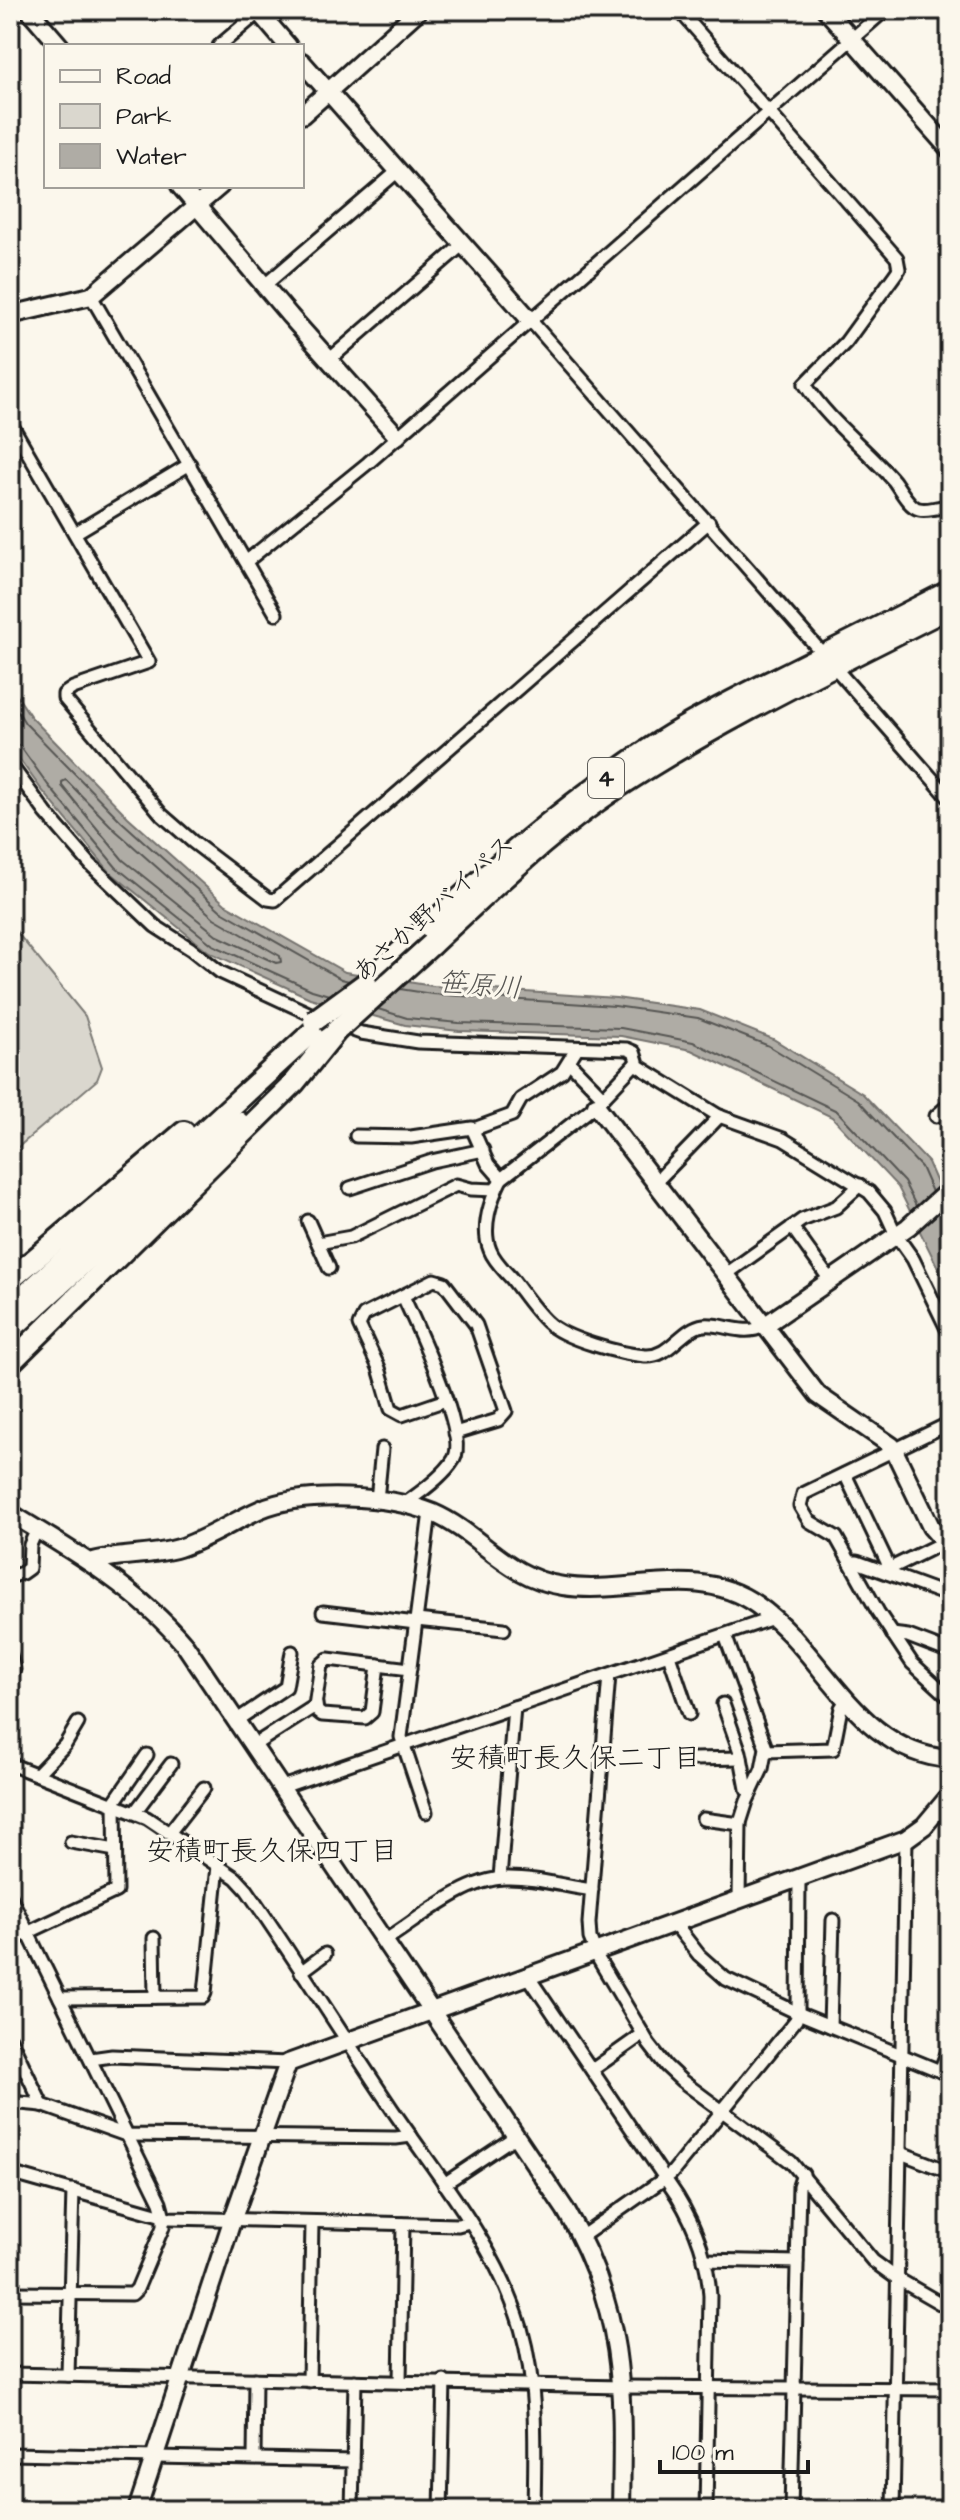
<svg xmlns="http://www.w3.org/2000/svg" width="960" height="2520" font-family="'Architects Daughter','Klee One',sans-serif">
  <rect width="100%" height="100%" fill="#fbf7ec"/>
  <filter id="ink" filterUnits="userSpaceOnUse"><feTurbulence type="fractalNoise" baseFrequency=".0125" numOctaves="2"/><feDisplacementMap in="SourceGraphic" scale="16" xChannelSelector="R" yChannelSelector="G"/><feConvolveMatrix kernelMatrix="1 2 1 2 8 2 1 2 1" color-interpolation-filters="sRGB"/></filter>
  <g filter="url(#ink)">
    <!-- green -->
    <path fill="#dad7ce" stroke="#7b7a75" stroke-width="2" d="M10,924L85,1016L102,1067L97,1080L10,1154Z"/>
    <!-- water -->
    <path fill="#afaca5" stroke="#74726e" stroke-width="2" d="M10,685L31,717L128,817L225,904L345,972L433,986L616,998L700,1010L773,1039L863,1094L928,1162L950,1213V1292L898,1187L832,1117L691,1050L621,1036L459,1031L405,1025L310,998L209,952L110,872L41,789L10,746Z"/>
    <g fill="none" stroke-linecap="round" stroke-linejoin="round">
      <!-- shore -->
      <g stroke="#575653" stroke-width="2">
        <path d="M10,699L25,723L122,822L220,910L341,979L349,981"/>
        <path d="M10,742L20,746L48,785L116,867L213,945L312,990L329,995"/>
        <path d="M66,780L115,830L214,918L280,956L281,962L276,963L218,936L123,860L62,786V782Z"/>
        <path d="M400,989L432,994L615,1006L698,1018L769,1046L858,1100L921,1167L932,1192"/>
        <path d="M378,1009L407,1018L459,1023L621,1028L693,1042L837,1111L904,1182L916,1206"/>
      </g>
      <!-- street casing -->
      <g stroke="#1c1c1c" stroke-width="17">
        <g id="street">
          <path d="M679,10L897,258L899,269L894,276L846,342L805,384C828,421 866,448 894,481C900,489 909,507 919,509C928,511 941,507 950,505"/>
          <path d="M219,46L259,12"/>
          <path d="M265,285L398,171"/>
          <path d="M91,296L276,614"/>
          <path d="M531,321L950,799"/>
          <path d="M329,360L462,245"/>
          <path d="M10,422L149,662L73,688L64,694V698L162,815L193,842L268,899L275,900L709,522"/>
          <path d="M75,533L190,464"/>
          <path d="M247,561L368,463L885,10"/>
          <path d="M10,764L46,813L91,865L155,926L191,949L220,972L319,1018"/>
          <path d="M339,1025L361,1033L418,1042L627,1049L634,1052L637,1061L635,1064L596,1105L501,1179C491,1199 481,1228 490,1250C494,1261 505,1271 512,1279C523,1293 534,1310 547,1322C564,1339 621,1354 645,1356C670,1358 681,1328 704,1325C725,1323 743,1337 764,1326"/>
          <path d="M569,1062L603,1097"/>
          <path d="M635,1064L719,1116L783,1139L869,1192L885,1211L896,1235L913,1259L950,1335"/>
          <path d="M936,1116L950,1104"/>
          <path d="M474,1129L512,1115L521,1099L562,1072L577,1048"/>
          <path d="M356,1136L411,1137L472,1128L488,1164L501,1179"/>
          <path d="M655,1183L720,1116"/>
          <path d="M350,1188L432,1161L483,1150"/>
          <path d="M308,1221L329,1268"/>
          <path d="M792,1227L830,1280"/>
          <path d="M318,1243L351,1237L456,1185L471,1189L495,1190"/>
          <path d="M725,1275L802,1220L836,1207L860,1185"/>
          <path d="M403,1296C415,1323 469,1434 454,1459C444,1476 420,1493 404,1504"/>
          <path d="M446,1400L402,1415L391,1409L379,1368L359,1325L364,1315L434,1280L444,1283L476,1325L506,1411L498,1420L455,1433"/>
          <path d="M950,1423L803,1494L800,1506L809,1521L836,1537L878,1612L912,1663L950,1698"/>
          <path d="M845,1474L887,1562L888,1573"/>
          <path d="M377,1500L382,1449"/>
          <path d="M850,1562H857L950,1596"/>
          <path d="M889,1569L940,1544L950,1526"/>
          <path d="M10,1577L22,1573L29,1568L30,1545L37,1529"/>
          <path d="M323,1612L416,1623"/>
          <path d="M416,1620L504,1629"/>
          <path d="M892,1634L908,1636L950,1652"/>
          <path d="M725,1635L766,1748L762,1769L747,1801L740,1823L739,1900"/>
          <path d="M10,1655L14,1669L10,1678"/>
          <path d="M669,1655L689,1714"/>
          <path d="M609,1675L589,1923L590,1938L599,1960L649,2044L666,2066L682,2081L791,2162L873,2261L898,2279L950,2309"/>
          <path d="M316,1704L317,1711L322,1715L365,1718L372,1712L378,1665"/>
          <path d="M723,1704L740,1752L747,1789L750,1793"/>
          <path d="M237,1720L286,1687L292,1652"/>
          <path d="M254,1745L315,1706L321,1665L328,1659L410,1669"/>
          <path d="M766,1751L833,1749L841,1708L847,1699"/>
          <path d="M694,1759L741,1758"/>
          <path d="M10,1764L147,1818L236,1878L247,1890C297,1962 343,2036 392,2109C439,2178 497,2246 521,2328C538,2388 535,2449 534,2510"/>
          <path d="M37,1774L65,1745L78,1723"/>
          <path d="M282,1787L773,1618"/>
          <path d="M135,1812L171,1764"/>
          <path d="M426,1812L401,1737L430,1512"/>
          <path d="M703,1819L740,1824"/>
          <path d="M169,1833L204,1788"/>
          <path d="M71,1842L115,1850"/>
          <path d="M500,1878L514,1707"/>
          <path d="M10,1896L160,2202L163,2213V2227L137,2289L132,2294L10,2293"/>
          <path d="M674,1923L699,1955L726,1979L798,2013L950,2075"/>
          <path d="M154,1938L155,1997"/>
          <path d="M10,1941L116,1891L115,1801L147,1755"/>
          <path d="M384,1941C418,1920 464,1879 505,1878C533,1877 564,1886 592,1890"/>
          <path d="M301,1972L325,1954"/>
          <path d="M528,1976L677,2196C696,2227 708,2260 710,2296L706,2510"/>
          <path d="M60,1998L203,1997L205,1993L218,1866"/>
          <path d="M830,2026L833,1920"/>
          <path d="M10,2038L42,2105"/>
          <path d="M91,2059L112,2056L288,2063"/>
          <path d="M592,2070L643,2034"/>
          <path d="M940,2071L950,2046"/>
          <path d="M10,2102L42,2105L126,2135L396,2138L411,2136"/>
          <path d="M901,2153L950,2172"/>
          <path d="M10,2173L170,2218L458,2225L469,2222"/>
          <path d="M444,2184L516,2136"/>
          <path d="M581,2237L671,2174L796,2020L798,2013L799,1879"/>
          <path d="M704,2260L797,2262"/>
          <path d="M10,2374L622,2387L950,2389"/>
          <path d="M68,2375L73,2190"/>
          <path d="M309,2381L312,2223"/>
          <path d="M400,2381L403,2224"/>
          <path d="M10,2454L353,2461"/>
          <path d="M254,2458L255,2379"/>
          <path d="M352,2510L355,2381"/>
          <path d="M441,2510L444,2381"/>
          <path d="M791,2510L799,2186L803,2174"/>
          <path d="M893,2510L906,1839"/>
        </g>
      </g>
      <!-- secondary casing -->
      <g stroke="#1c1c1c" stroke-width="22">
        <g id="secondary">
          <path d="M29,10L60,46"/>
          <path d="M257,10L288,46"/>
          <path d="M826,10L950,150"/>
          <path d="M302,62L531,321"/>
          <path d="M302,115L419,10"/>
          <path d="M180,186L290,316L397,436"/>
          <path d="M10,315L91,296L220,186"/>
          <path d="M596,1105L818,1395L892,1446L931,1527L939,1536L950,1538"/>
          <path d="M764,1326L908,1227L950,1189"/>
          <path d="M10,1513C73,1551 137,1588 185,1645L565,2209C627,2313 623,2394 621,2510"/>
          <path d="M90,1562C119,1553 149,1557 179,1548C208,1539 233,1521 261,1509C304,1491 390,1495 433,1513C481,1534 506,1578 563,1586C629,1596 697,1562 757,1605C825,1652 857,1753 950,1759"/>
          <path d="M137,2510L232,2221L288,2063L906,1839L924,1826L950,1795"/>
        </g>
      </g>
      <!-- highway casing -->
      <g stroke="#1c1c1c" stroke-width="26">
        <g id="highway">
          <path d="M432,944C491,889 550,832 618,787C723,718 838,664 950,607"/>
          <path d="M366,983C463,895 552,812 663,740C699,717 738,698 776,679C834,650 892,621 950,591"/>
          <path d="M10,1280L184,1132"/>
          <path d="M10,1309L320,1025"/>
          <path d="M10,1330L238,1122"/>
          <path d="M10,1363L294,1083L337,1030"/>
        </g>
      </g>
      <!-- street -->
      <use href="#street" stroke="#fbf7ec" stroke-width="11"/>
      <!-- secondary -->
      <use href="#secondary" stroke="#fbf7ec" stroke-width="16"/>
      <!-- highway -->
      <use href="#highway" stroke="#fbf7ec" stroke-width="20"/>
      <!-- highway-bridge casing -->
      <g stroke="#1c1c1c" stroke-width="26" stroke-linecap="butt">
        <g id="highway-bridge">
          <path d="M314,1021L366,983"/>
          <path d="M337,1030L432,944"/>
        </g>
      </g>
      <!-- highway-bridge -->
      <use href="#highway-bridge" stroke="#fbf7ec" stroke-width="20"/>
    </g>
  </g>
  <g text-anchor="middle" stroke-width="6" stroke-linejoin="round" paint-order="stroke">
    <!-- shield labels -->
    <rect fill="#fbf7ec" stroke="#5f5e5a" stroke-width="2" x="588" y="758" width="36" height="40" rx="6"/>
    <g font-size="24" font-weight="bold" fill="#1c1c1c">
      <text x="606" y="786">4</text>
    </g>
    <!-- street labels -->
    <g font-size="26" fill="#1c1c1c" stroke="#fbf7ec">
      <text transform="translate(433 908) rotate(-42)" y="9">あさか野バイパス</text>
    </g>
    <!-- water labels -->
    <g font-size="28" font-style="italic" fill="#575653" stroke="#fbf7ec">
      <text transform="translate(480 984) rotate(4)" y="10">笹原川</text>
    </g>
    <!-- neighbourhood labels -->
    <g font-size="28" fill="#1c1c1c" stroke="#fbf7ec">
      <text x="575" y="1767">安積町長久保二丁目</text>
      <text x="272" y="1860">安積町長久保四丁目</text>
    </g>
  </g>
  <!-- margin -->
  <rect width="960" height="2520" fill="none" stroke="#fbf7ec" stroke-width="40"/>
  <rect x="20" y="20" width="920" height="2480" fill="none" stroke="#1c1c1c" stroke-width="3" filter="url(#ink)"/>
  <!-- legend -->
  <rect x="44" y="44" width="260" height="144" fill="#fbf7ec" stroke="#a29f99" stroke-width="2"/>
  <rect x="60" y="70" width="40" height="12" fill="#fbf7ec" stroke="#a29f99" stroke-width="2"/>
  <text x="116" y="84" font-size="24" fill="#1c1c1c">Road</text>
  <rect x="60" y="104" width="40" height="24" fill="#dad7ce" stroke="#a29f99" stroke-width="2"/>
  <text x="116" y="124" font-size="24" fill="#1c1c1c">Park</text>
  <rect x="60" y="144" width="40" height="24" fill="#afaca5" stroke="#a29f99" stroke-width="2"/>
  <text x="116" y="164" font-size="24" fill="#1c1c1c">Water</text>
  <!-- scale -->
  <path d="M660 2460v12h148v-12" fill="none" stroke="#1c1c1c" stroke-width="4"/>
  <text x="672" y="2460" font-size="24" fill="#1c1c1c" stroke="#fbf7ec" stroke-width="6" paint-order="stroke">100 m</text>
</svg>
